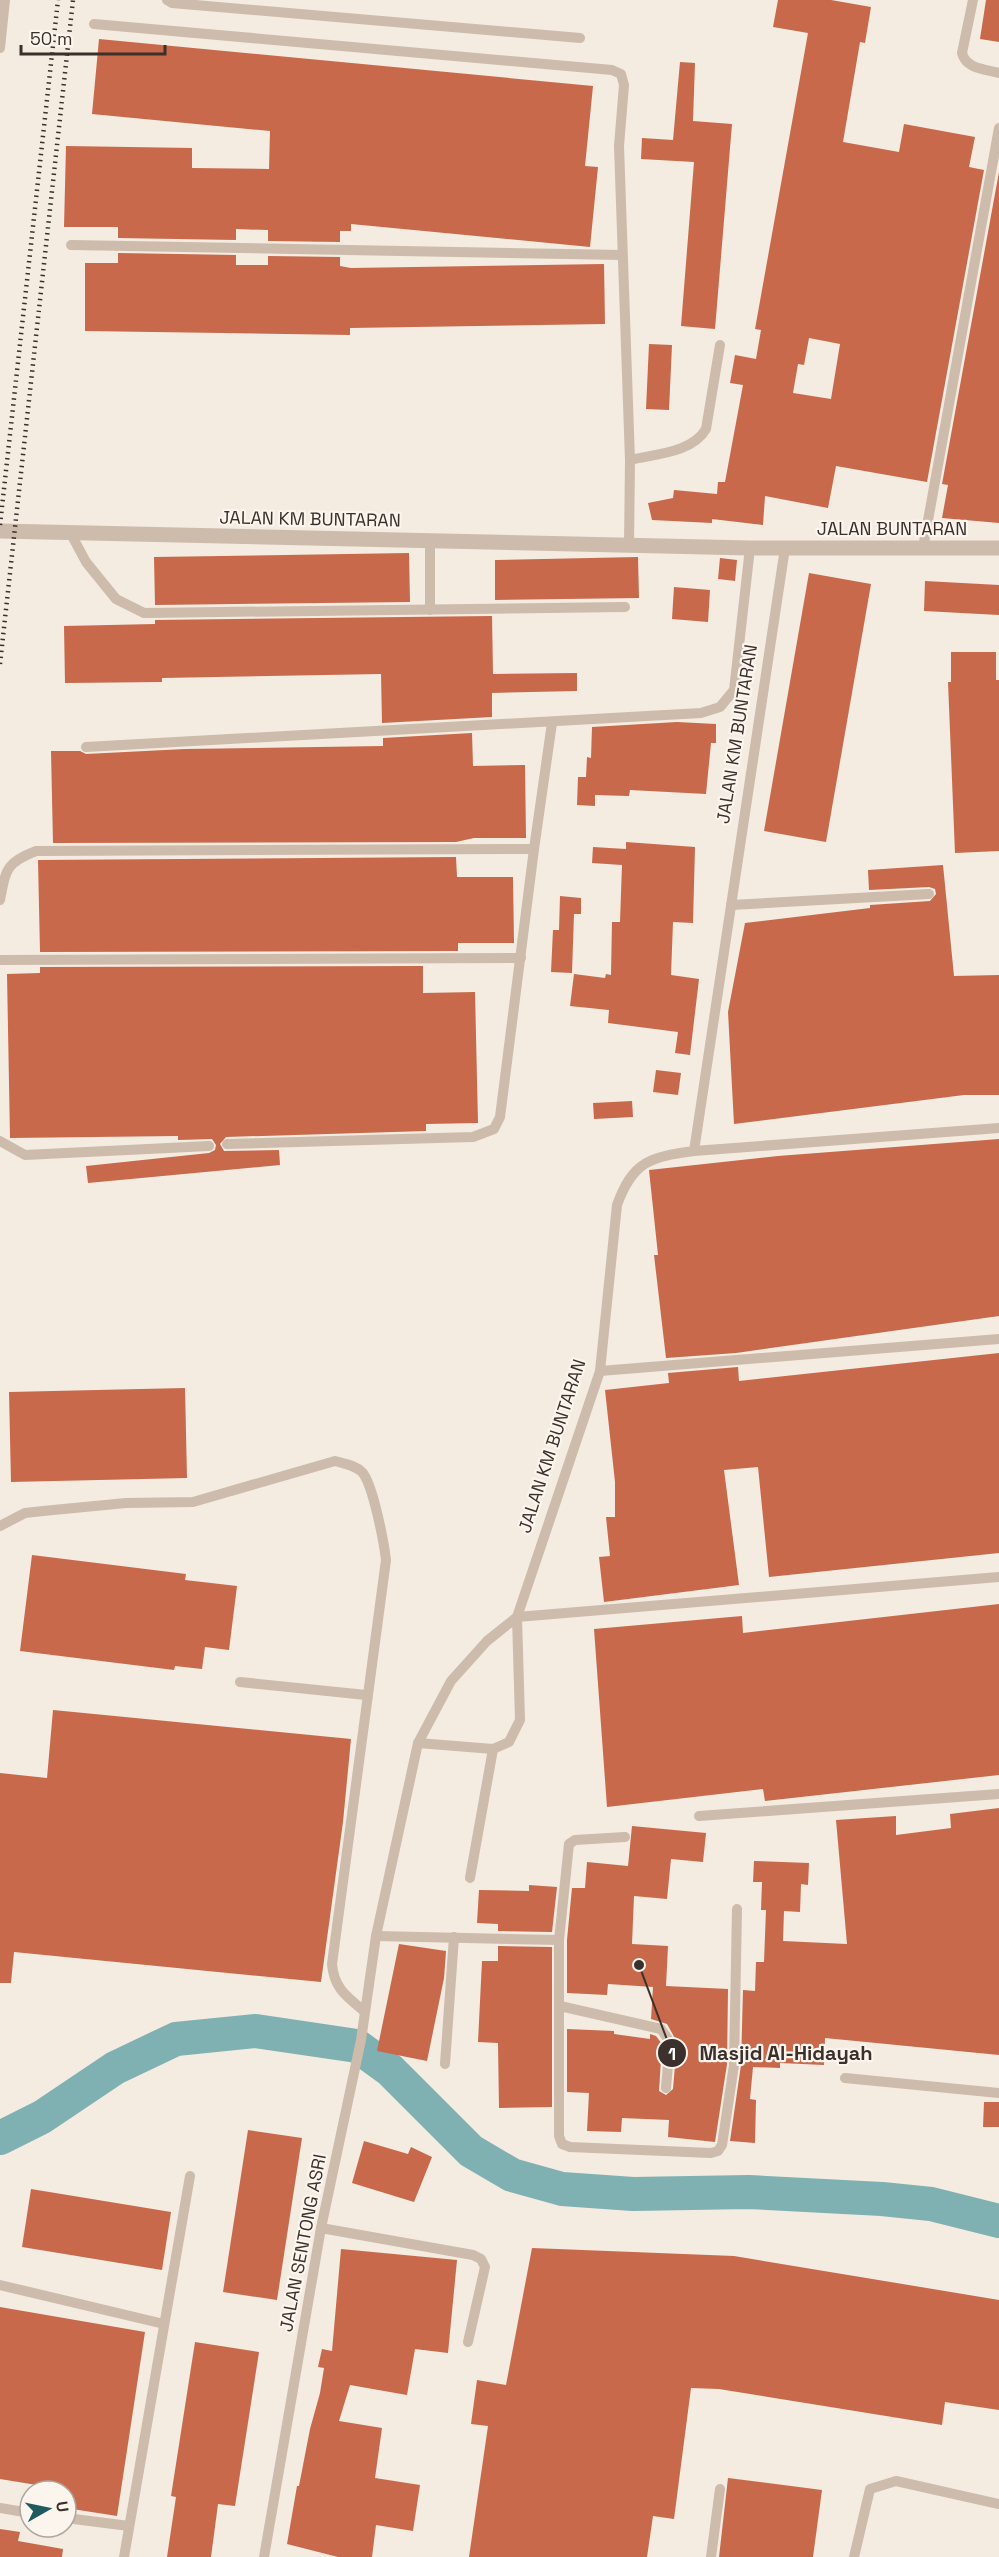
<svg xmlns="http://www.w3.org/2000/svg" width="999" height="2557" font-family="'Space Grotesk',sans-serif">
  <rect width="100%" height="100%" fill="#f4ebe1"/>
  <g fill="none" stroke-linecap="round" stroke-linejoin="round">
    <!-- river -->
    <path stroke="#7fb0b2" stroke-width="34" d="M0,2138L42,2117L115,2068L176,2039L256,2031L357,2046L390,2070L471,2151L512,2175L562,2189L633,2194L749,2192L882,2199L931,2204L999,2221"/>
  </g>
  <!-- building -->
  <g fill="#c8694b" fill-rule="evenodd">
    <path d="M778,0H831L871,7L865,43L860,42L843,142L899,152L904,124L975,137L969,167L984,170L927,482L836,466L828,508L765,496L763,525L712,519V523L652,520L648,503L673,498L674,490L717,494L718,482H725L743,385L730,383L735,355L756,359L761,330L755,329L808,33L773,27ZM809,338L840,344L831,399L793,393L798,364L804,365Z"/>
    <path d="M986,0H999V42L980,39Z"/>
    <path d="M99,39L593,86L585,166L598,167L590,247L351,224V231H340V242L268,241V230L236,229V240L118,238V227H64L66,146L192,148V168L269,169L270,131L92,114Z"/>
    <path d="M680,62L695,63L693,121L732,124L715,329L681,326L694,162L641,159L642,138L673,140Z"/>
    <path d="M999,172V523L942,518L948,485L942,484Z"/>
    <path d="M118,253L236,255V265H268V256L340,257V266L351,268L604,264L605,324L350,328V335L85,331V263H118Z"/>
    <path d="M649,344L672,345L669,410L646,409Z"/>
    <path d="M409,553L410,602L155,605L154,557Z"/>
    <path d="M638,557L639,598L495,600V560Z"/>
    <path d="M720,558L737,560L735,581L718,579Z"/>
    <path d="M809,573L871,584L826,842L764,831Z"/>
    <path d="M925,581L999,585V615L924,611Z"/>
    <path d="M674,587L710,590L708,622L672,619Z"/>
    <path d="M492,616L493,674L577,673V691L492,693V717L382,723L381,674L162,678V682L65,683L64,626L155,624V620Z"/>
    <path d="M951,652H996V680H999V851L955,853L948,682H951Z"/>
    <path d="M677,722L716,724V743H711L706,794L630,790L629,796L595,795V806L577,805L578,777H586L587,757L591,758L592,727Z"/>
    <path d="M472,733L473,766L525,765L526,838H474L456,842L53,843L51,751H80L86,754L185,749L383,746V738Z"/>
    <path d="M626,842L695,847L693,923L673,922L671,975L699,979L690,1055L675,1053L678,1032L608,1023L609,1010L570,1006L574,974L605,978L606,974L611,975L612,922H620L622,865L592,863L593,847L626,849Z"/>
    <path d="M456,857L457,877H513L514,943H458V951L40,952L38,860Z"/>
    <path d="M943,865L954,976L999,975V1095H964L734,1124L728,1012L745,923L870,908V905L930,901L936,894L935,889L929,887L869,890L868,870Z"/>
    <path d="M560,896L581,898V914H574L572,973L551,972L553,930H559Z"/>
    <path d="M423,966V993L475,992L478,1123L426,1124V1131L226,1137L220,1144L224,1151L279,1150L280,1165L88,1183L86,1166L209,1153L215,1150L216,1145L212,1139L178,1140V1136L10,1138L7,974L40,973V967Z"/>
    <path d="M656,1070L681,1073L678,1095L653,1092Z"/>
    <path d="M632,1101L633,1117L594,1119L593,1103Z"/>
    <path d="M999,1139V1316L736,1353L666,1358L654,1255H658L649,1170L778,1156Z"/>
    <path d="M999,1353V1553L769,1577L758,1467L724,1470L739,1585L604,1602L599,1557L610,1556L606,1517H615V1482L605,1390L669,1383L668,1373L738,1367L739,1381Z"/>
    <path d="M185,1388L187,1478L11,1482L9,1392Z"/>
    <path d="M32,1555L186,1574L185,1580L237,1586L229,1650L205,1647L202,1669L175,1666L174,1670L20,1651Z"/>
    <path d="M999,1604V1775L765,1801L763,1789L607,1807L594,1629L742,1616L743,1633Z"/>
    <path d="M53,1710L351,1739L343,1822L321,1982L14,1952L11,1983H0V1773L47,1778Z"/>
    <path d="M999,1808V2055L825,2038L824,2065L780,2063V2068L753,2067L750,2099L756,2100L755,2143L730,2141L741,2065L743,1990L755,1991L756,1962H764L766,1910H761L762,1882H753L754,1861L809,1863L808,1885L801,1884L800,1912L784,1911L783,1941L847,1944L836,1820L896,1816V1835L951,1828L950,1814Z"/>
    <path d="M632,1826L706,1833L703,1862L671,1859L667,1899L634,1896L632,1944L668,1946L666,1986L728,1989L727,2064L715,2142L668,2137L669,2120L622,2118L621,2132L587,2131L589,2093L567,2092V2029L614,2031V2034L650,2039V2034L656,2036L662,2044L659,2091L666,2095L673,2089L677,2042L667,2024L651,2019L653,1987L608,1984L607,1995L567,1993V1940L572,1888H585L587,1862L628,1866Z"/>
    <path d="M529,1885L557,1887L552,1932L498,1931V1924L477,1923L479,1890L529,1891Z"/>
    <path d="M399,1944L446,1951L444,1978L427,2061L377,2051Z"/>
    <path d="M498,1946L552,1947V2107L499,2108L498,2043L478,2042L482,1961H498Z"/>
    <path d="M984,2102H999V2127H983Z"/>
    <path d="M248,2130L302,2138L277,2300L223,2292Z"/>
    <path d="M364,2141L408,2154L411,2147L432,2157L414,2202L352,2183Z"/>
    <path d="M31,2189L171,2212L162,2270L22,2247Z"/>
    <path d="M532,2248L734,2256L999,2300V2410L945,2402L942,2425L719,2389L691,2388L674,2519L653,2516L647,2557H469L488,2426L471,2424L477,2380L506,2385Z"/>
    <path d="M341,2249L457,2260L448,2353L415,2349L407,2395L350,2385L339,2421L382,2428L375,2478L420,2485L413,2531L376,2525L372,2557H338L287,2544L297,2486H299L310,2429L320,2393L324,2368L318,2367L322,2349L332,2351Z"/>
    <path d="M0,2307L145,2332L117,2516L66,2508V2491H42L43,2486L0,2479Z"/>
    <path d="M195,2342L259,2352L235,2506L218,2504L211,2557H167L176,2497L171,2496Z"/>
    <path d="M728,2478L822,2490L813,2557H719Z"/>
    <path d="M0,2529L20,2532L18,2541L63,2549L62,2557H0Z"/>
  </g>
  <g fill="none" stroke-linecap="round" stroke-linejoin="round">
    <!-- service -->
    <g stroke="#cdbbac" stroke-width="10">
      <path d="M167,0L172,3L580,38"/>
      <path d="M973,0L962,53C966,69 985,69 999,73"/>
      <path d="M94,24L612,70L621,74L624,85L619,146L630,460L629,545"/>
      <path d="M0,48L5,0"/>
      <path d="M71,245L622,255"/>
      <path d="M630,460C655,454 692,453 706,429L720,345"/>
      <path d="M71,534L86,562L116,599L144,613L625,607"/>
      <path d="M923,548L999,128"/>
      <path d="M430,610V541"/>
      <path d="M86,747L701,713L720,707L734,690L750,548"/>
      <path d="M0,900C6,870 5,863 36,851L534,849"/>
      <path d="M731,905L929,894"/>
      <path d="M0,960L521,958"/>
      <path d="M0,1141L25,1155L209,1146"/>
      <path d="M227,1144L473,1137L494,1129L500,1117L534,849L552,723"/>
      <path d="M694,1151L999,1128"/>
      <path d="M600,1371L999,1339"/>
      <path d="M0,1526L25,1513L43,1511L126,1503L193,1502L335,1461C345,1464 355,1465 362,1472C373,1484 384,1543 386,1560L332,1964C334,1988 346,1996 364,2011"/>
      <path d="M240,1682L366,1695"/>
      <path d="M418,1743L451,1681L487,1641L517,1617L600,1371L617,1205C633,1161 650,1157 694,1151L785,548"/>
      <path d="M699,1816L999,1794"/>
      <path d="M470,1878L493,1749"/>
      <path d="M376,1936L559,1940L569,1844L575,1840L625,1837"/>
      <path d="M559,1940V2136L562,2144L570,2147L711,2153L718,2151L722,2145L734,2065L737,1909"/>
      <path d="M560,2006L661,2029L670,2042L666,2088"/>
      <path d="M445,2064L454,1937"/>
      <path d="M845,2078L999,2093"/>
      <path d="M321,2228L473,2255L481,2259L485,2267L468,2342"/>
      <path d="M0,2285L164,2324"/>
      <path d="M0,2508L30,2513"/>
      <path d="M66,2518L129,2526"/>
      <path d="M124,2557L190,2176"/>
      <path d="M264,2557L321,2228L361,2040L376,1936L418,1743L493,1749L509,1742L520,1720L517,1617L999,1577"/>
      <path d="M711,2557L720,2489"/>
      <path d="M854,2557L870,2489L896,2481L999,2504"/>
    </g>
    <!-- minor -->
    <path stroke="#cdbbac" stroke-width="15" d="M0,531L750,548H999"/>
    <!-- rail -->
    <g stroke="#3b302b" stroke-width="4.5" stroke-dasharray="1.5 4.5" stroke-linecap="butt">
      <path d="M0,525L58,0"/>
      <path d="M0,664L73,0"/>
    </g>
  </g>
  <g text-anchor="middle" stroke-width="4.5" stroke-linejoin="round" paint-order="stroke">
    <!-- street labels -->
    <g font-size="18" fill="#3b302b" stroke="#fbf5ee">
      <text transform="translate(310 519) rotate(1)" y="6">JALAN KM BUNTARAN</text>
      <text x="892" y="535">JALAN BUNTARAN</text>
      <text transform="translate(737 734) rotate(-81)" y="6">JALAN KM BUNTARAN</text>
      <text transform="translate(552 1446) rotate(-72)" y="6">JALAN KM BUNTARAN</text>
      <text transform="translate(303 2243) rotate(-79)" y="6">JALAN SENTONG ASRI</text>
    </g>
  </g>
  <!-- callouts -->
  <path fill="none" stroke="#3b302b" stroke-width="2" d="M639 1965L672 2053"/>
  <g fill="#3b302b" stroke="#fbf5ee" stroke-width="2">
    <circle cx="639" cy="1965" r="6"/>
    <circle cx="672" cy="2053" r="15"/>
  </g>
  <g font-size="18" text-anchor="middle" font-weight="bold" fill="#fff">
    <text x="672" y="2060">1</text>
  </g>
  <g font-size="20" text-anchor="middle" font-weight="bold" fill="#3b302b" stroke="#fbf5ee" stroke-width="4.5" stroke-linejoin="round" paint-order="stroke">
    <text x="786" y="2060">Masjid Al-Hidayah</text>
  </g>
  <!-- north arrow -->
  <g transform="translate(48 2509) rotate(81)"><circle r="28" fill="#fbf5ee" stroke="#aea6a0" stroke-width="1.5"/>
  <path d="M0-4.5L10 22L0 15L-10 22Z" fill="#1f5a5e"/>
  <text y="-9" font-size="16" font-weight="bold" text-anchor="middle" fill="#3b302b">U</text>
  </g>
  <!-- scale -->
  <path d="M21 45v9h144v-9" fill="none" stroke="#3b302b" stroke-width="3"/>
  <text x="30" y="45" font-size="18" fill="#3b302b" stroke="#fbf5ee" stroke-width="4.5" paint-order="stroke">50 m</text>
</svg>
